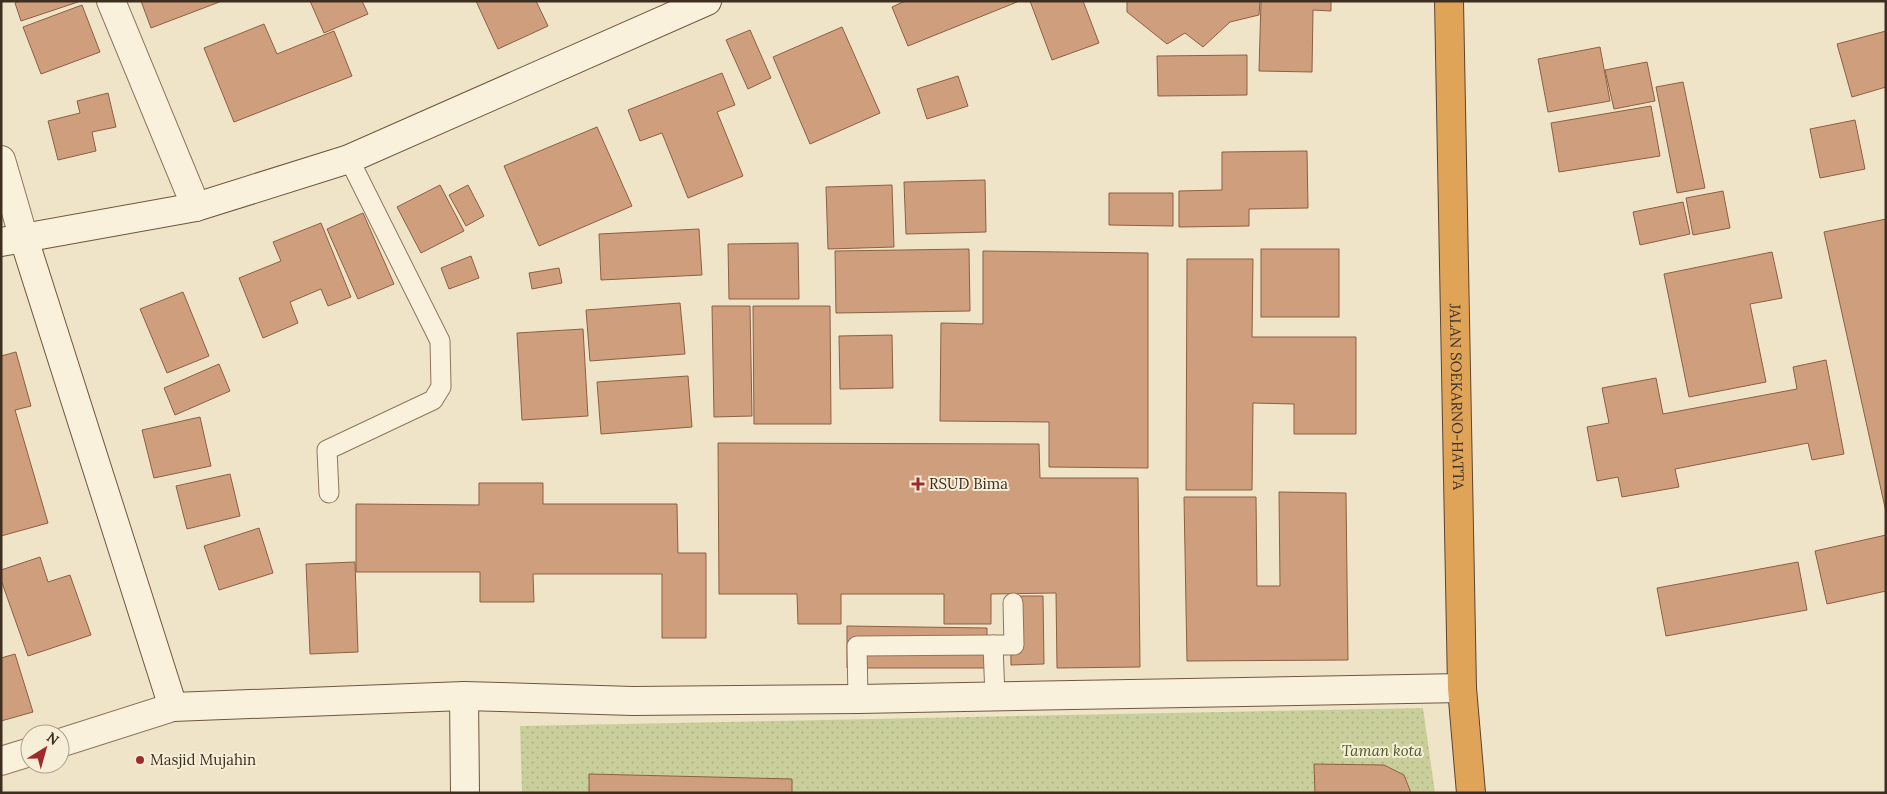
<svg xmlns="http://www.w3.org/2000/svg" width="1887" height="794" font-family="Lora,serif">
  <defs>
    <pattern id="grass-dots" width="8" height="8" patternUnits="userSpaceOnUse" patternTransform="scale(1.25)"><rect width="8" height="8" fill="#c9cf9b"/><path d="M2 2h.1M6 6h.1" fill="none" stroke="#aeb285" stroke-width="1.8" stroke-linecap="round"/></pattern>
  </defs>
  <rect width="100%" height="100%" fill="#f0e4c8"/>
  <!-- grass -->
  <path fill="url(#grass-dots)" d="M1423,708L1435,793H522L520,726Z"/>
  <!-- building -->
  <g fill="#cf9f7d" stroke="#8d5f41">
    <path d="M19,1H78V2L21,21L15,3Z"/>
    <path d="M141,1H222L151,28Z"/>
    <path d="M310,1H362L368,14L324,33Z"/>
    <path d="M476,1H536L548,26L498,49Z"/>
    <path d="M905,1H1017V2L908,46L892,7Z"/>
    <path d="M1030,1H1083L1099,43L1052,60Z"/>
    <path d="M1127,1H1260L1259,15L1230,22L1203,47L1185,33L1167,44L1127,12Z"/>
    <path d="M1261,1H1331V11L1313,10L1312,72L1259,71Z"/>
    <path d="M82,5L100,52L41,74L23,27Z"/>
    <path d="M264,24L277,54L334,31L352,76L234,122L204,48Z"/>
    <path d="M842,27L880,113L810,144L773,57Z"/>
    <path d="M750,30L771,78L748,89L726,40Z"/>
    <path d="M1886,31V87L1852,97L1837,44Z"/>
    <path d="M1600,47L1610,101L1548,112L1538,59Z"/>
    <path d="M1247,55V95L1158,96L1157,56Z"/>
    <path d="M1647,62L1655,101L1614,109L1605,70Z"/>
    <path d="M722,73L735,105L717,112L743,176L688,198L662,133L640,141L628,110Z"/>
    <path d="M958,76L968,106L927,119L917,89Z"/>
    <path d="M1683,82L1705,188L1677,193L1656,87Z"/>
    <path d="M108,93L116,127L92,132L96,151L58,160L48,121L80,113L77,101Z"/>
    <path d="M1651,106L1660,156L1559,172L1551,123Z"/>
    <path d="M1855,120L1865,169L1820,178L1810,129Z"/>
    <path d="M597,127L632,206L539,246L504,166Z"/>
    <path d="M1307,151L1308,208L1249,209V226L1179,227V191L1222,190V152Z"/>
    <path d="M985,180L986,232L906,234L904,182Z"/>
    <path d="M440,185L464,231L421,253L397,207Z"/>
    <path d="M468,185L484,216L466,226L449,195Z"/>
    <path d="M892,185L894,247L828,249L826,187Z"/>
    <path d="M1723,191L1730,228L1693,235L1686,198Z"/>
    <path d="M1109,193H1173V226L1109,225Z"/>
    <path d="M1683,202L1690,234L1640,245L1633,212Z"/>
    <path d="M363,213L394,284L358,299L327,229Z"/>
    <path d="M1886,219V512L1824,232Z"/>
    <path d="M321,223L351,297L328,306L321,289L290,302L298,323L263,338L239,278L281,261L273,242Z"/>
    <path d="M699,229L702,275L601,280L599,234Z"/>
    <path d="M798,243L799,299H729L728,244Z"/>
    <path d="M969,249L970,311L836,313L835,251Z"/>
    <rect x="1261" y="249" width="78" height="68"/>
    <path d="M983,251L1148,253V468L1049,467V422L940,421L941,323L983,324Z"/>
    <path d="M1772,252L1782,298L1750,304L1766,382L1689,397L1664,274Z"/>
    <path d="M471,256L479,278L449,289L441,268Z"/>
    <path d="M1187,259H1253L1252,337H1356V434H1294V404L1253,403L1252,490H1186Z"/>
    <path d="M559,268L562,283L532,289L529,273Z"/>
    <path d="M183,292L209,356L167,373L140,309Z"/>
    <path d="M680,303L685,354L590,361L586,310Z"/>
    <path d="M712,306H750L752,416L714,417Z"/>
    <path d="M753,306H830L831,424H754Z"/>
    <path d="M583,329L588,416L522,420L517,333Z"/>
    <path d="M892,335L893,388L840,389L839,336Z"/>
    <path d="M16,352L31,406L15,410L48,523L1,536V356Z"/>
    <path d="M1826,360L1844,454L1812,460L1808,443L1675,469L1679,487L1622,497L1618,477L1597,481L1587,427L1609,423L1602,388L1656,378L1663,414L1797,389L1793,367Z"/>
    <path d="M219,364L230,391L175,415L164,388Z"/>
    <path d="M688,376L692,427L601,434L597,382Z"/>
    <path d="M200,417L211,466L154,478L142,430Z"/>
    <path d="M718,443L1039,444L1040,478H1138L1140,667L1057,668L1056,593L991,594V624H944V594H841V624H798L797,594H719Z"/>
    <path d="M230,474L240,516L187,529L176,486Z"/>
    <path d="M479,483H543V504H677L678,553H706V638H662V574H533L534,602H480V572H356V504L479,505Z"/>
    <path d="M1279,492L1346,493L1348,660L1187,661L1184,497H1256L1257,586H1280Z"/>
    <path d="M259,528L273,573L219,590L204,546Z"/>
    <path d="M1886,535V591L1827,604L1815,551Z"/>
    <path d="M40,557L48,582L70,575L91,635L28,656L1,580V570Z"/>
    <path d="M355,562L358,652L310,654L306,564Z"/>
    <path d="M1798,562L1807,610L1666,636L1657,588Z"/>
    <path d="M1010,596H1043L1044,664L1011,665Z"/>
    <path d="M847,626L987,628V668H847Z"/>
    <path d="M15,654L33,712L1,721V658Z"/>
    <path d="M1314,764L1384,765L1404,775L1411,793H1315Z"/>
    <path d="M589,774L792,779V793H589Z"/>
  </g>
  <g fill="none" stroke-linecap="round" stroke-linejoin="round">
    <!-- lane casing -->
    <g stroke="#8d765c" stroke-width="21">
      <g id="lane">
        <path d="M329,493L327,450L433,400L441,387L440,341L349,159"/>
        <path d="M995,697L993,645H1014L1013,603"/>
        <path d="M858,699L857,646L993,645"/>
      </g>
    </g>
    <!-- street casing -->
    <g stroke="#8d765c" stroke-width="30">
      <g id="street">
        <path d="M111,1L196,207"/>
        <path d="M1,160L24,239"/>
        <path d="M60,743L173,707"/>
        <path d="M1,761L30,752"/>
      </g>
    </g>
    <!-- secondary casing -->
    <g stroke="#6f573f" stroke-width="30">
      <g id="secondary">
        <path d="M24,239L173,707L464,696L633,701L858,699L1462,688"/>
        <path d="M1,242L196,207L349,159L707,1"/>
        <path d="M464,696L465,793"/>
      </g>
    </g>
    <!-- highway casing -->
    <g stroke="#5b4430" stroke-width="30">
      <g id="highway">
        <path id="s1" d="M1449,1L1462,688L1471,793"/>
      </g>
    </g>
    <!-- lane -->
    <use href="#lane" stroke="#faf1dc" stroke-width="19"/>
    <!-- street -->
    <use href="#street" stroke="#faf1dc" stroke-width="28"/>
    <!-- secondary -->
    <use href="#secondary" stroke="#faf1dc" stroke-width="28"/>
    <!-- highway -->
    <use href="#highway" stroke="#e0a458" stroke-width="28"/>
  </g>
  <!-- markers -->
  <g fill="#9e2a2b" stroke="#f7eed8" stroke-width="2">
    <path d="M915.5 476.5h5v5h5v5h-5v5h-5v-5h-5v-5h5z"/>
    <circle cx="140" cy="760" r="5"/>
  </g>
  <g text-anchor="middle" stroke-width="4" stroke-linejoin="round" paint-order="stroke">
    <!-- street labels -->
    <g font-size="15" fill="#3d2e20" stroke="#f7eed8">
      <text dy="5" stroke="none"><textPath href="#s1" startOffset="396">JALAN SOEKARNO-HATTA</textPath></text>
    </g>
    <!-- poi labels -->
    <g font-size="15" fill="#3d2e20" stroke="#f7eed8" text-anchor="start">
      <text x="929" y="489">RSUD Bima</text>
      <text x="150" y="765">Masjid Mujahin</text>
    </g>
    <!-- park labels -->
    <g font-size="15" font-style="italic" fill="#4d5a26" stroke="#f7eed8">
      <text x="1382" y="756">Taman kota</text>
    </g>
  </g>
  <!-- border -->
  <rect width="1887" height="794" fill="none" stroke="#3d2e20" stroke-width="5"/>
  <!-- north arrow -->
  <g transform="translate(45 749) rotate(37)"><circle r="24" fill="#f7eed8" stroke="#ada18e"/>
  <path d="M0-4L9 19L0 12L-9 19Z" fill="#9e2a2b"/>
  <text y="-8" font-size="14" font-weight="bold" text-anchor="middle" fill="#3d2e20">N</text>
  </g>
</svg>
